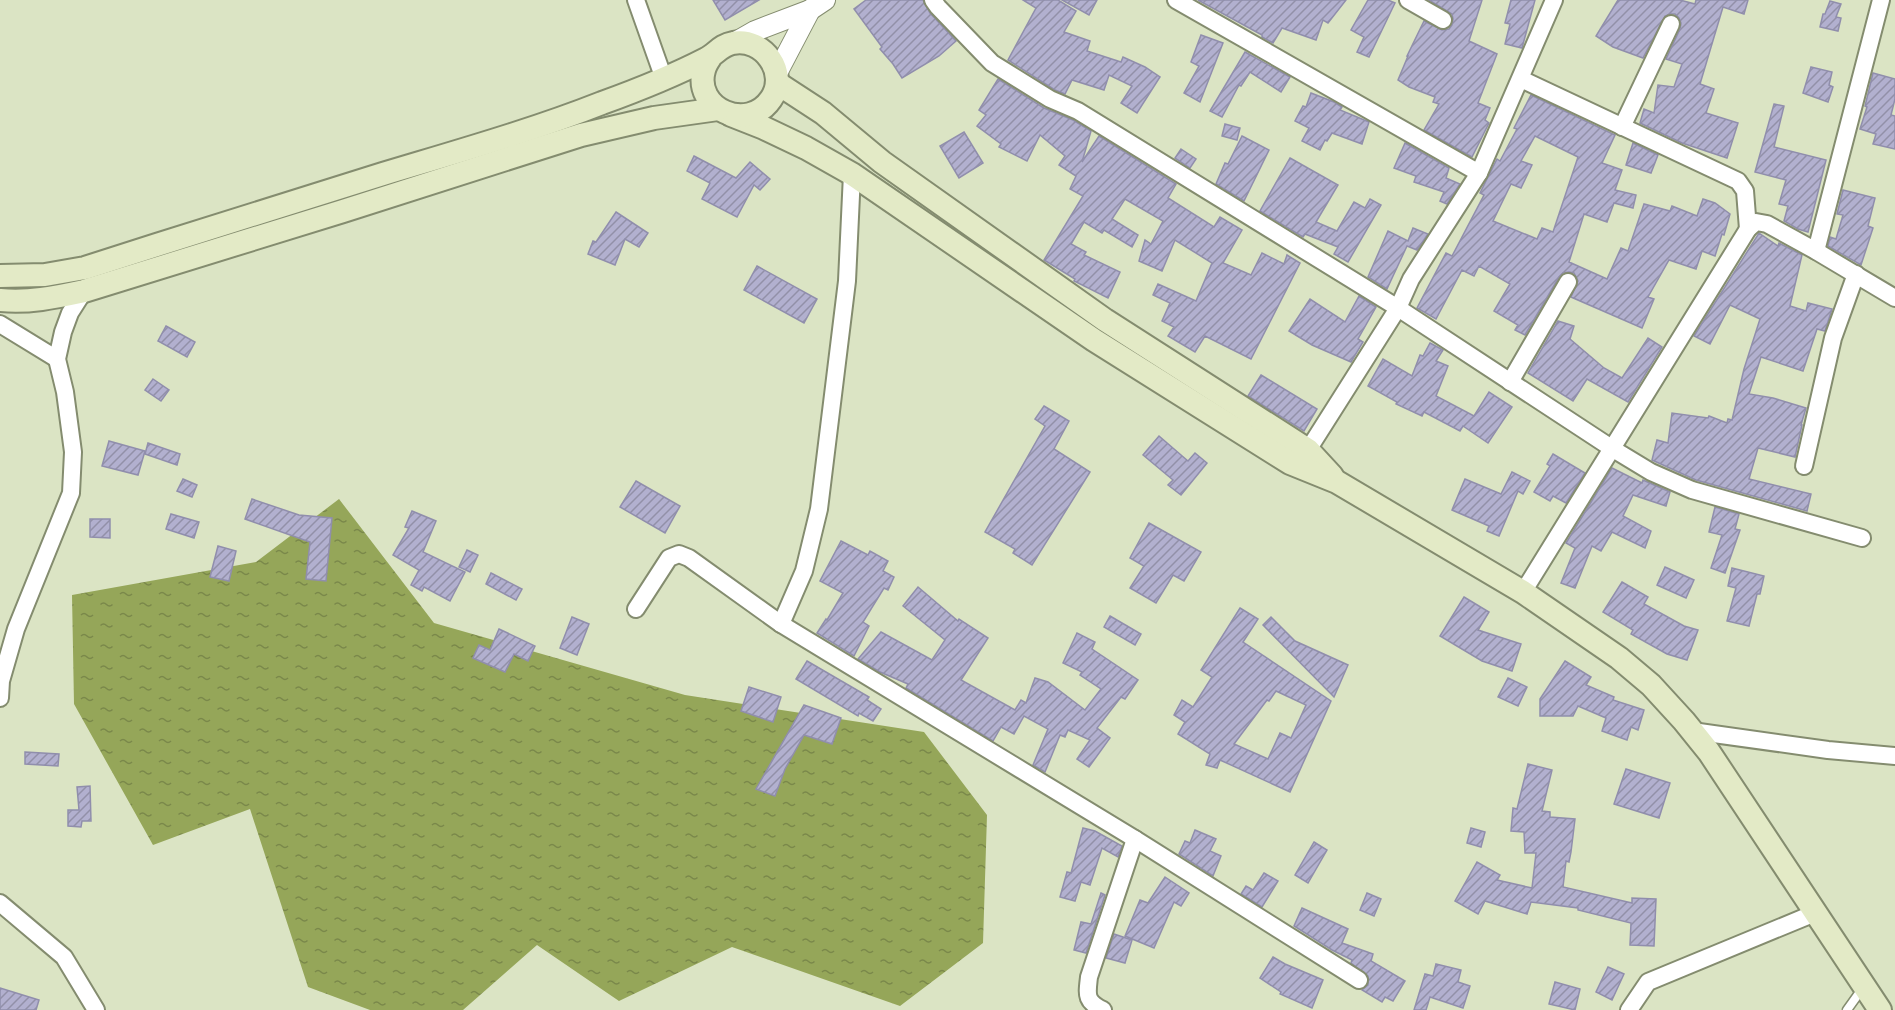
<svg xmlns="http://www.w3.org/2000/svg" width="1895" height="1010" font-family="'IBM Plex Serif',serif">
  <defs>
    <pattern id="water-ripples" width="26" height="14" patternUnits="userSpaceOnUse" patternTransform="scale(1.5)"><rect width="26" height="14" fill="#95a659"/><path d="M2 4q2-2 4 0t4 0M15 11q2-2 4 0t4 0" fill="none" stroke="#7a884a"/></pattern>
    <pattern id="building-hatch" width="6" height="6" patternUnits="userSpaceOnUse" patternTransform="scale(1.5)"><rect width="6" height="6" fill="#b2b0cf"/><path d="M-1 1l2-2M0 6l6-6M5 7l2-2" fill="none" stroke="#9290a8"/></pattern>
  </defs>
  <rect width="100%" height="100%" fill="#dbe4c4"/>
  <!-- water -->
  <path fill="url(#water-ripples)" d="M339,499L434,623L685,695L924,732L987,815L983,943L900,1006L732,947L619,1001L537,945L463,1010H370L308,987L250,809L153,845L74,704L72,595L256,562Z"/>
  <!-- building -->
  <g fill="url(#building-hatch)" stroke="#908eac" stroke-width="1.5" fill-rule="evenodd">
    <path d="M713,0H759L725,20Z"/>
    <path d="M866,0H923L930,13L956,41L939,56L902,78L893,64L880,49L882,47L854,9Z"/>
    <path d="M1023,0H1058L1076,11L1064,32L1090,41L1087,51L1121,62L1123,57L1145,67L1160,77L1137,113L1121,103L1132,86L1109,75L1104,90L1072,80L1065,94L1055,90L1008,60L1036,8Z"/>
    <path d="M1062,0H1097L1089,15Z"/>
    <path d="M1198,0H1346L1328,23L1323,20L1316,40L1282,28L1273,43L1262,37V35Z"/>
    <path d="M1368,0H1388L1395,3L1369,57L1357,52L1364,37L1351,30Z"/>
    <path d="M1429,0H1482L1469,41L1497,54L1478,103L1490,108L1485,120L1489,123L1472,157L1424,130L1439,104L1433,102L1435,97L1409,87L1398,80L1408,56H1407L1424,21L1442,30L1449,29L1452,25L1453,19L1452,14Z"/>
    <path d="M1511,0H1535L1522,48L1505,44L1510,24L1505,23Z"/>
    <path d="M1618,0H1680L1695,4L1696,0H1748L1744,14L1723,7L1700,84L1714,89L1706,113L1738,123L1727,158L1682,143L1640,123L1644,109L1654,113L1658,85L1674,87L1682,64L1666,59L1680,29L1681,23L1679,18L1675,14H1670L1665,16L1643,58L1613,47L1596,36Z"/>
    <path d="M1830,1L1841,4L1836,17L1841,18L1838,31L1820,27L1823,14H1825Z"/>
    <path d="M1201,35L1223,43L1200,102L1184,93L1199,66L1191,62Z"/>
    <path d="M1245,52L1290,77L1281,92L1250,72L1241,86L1239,85L1222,117L1210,111Z"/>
    <path d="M1811,67L1832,72L1829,85L1833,87L1828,102L1803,93Z"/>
    <path d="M1873,73L1895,79V99L1891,115L1895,116V149L1873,144L1876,134L1860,129L1867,107L1865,106Z"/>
    <path d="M998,79L1044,108L1073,120L1091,131L1082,162L1099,136L1176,184L1168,198L1214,227L1220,217L1242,230L1223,263L1251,275L1262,253L1284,264L1287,255L1300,263L1251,359L1205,336L1195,352L1168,336L1174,327L1162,321L1170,303L1153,295L1158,284L1196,301L1212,263L1175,240L1162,271L1139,261L1145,240L1151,244L1163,221L1125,199L1112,219L1138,235L1132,247L1104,230L1102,233L1084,222L1071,244L1086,252L1084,255L1120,272L1108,298L1074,281L1075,279L1044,260L1083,196L1070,189L1076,176L1059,165L1065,156L1040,135L1027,161L999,147L1001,144L977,126L986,115L979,110Z"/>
    <path d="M1311,93L1334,102L1342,107L1340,110L1369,122L1362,144L1332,133L1327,141L1325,140L1320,150L1302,141L1309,128L1295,121L1303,106L1306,107Z"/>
    <path d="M1531,95L1615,135L1602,163L1622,170L1615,190L1636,195L1633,208L1614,203L1607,222L1584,214L1569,262L1607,279L1621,248L1628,251L1644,204L1670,211L1672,206L1697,216L1703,199L1715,203L1730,214L1724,235L1722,234L1715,256L1702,251L1696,269L1669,260L1648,297L1654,299L1642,328L1571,297L1578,281L1574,273L1569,272L1563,273L1559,277L1525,335L1515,330L1518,325L1494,311L1510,284L1479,266L1474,276L1462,270L1436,319L1417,308L1446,253L1452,256L1484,195L1480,193L1497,159L1500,161L1517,129L1514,128ZM1535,136L1578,157L1553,232L1542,228L1537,239L1493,221L1511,184L1521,188L1532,165L1521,161Z"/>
    <path d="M1774,104L1784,106L1774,147L1826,160L1808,232L1798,229L1784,221L1788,206L1779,204L1786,180L1755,172Z"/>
    <path d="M1225,124L1240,128L1237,140L1222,136Z"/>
    <path d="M964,132L983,163L959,178L940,146Z"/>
    <path d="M1242,136L1269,150L1244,201L1216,184L1225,163L1228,164Z"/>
    <path d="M1405,143L1449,168L1446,178L1460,184L1447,204L1440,201L1444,192L1414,182L1416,176L1394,168Z"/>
    <path d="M1633,143L1658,155L1651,173L1626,165Z"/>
    <path d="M1181,149L1196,159L1190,168L1175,158Z"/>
    <path d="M694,156L736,178L750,162L770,179L760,190L754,185L737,217L702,199L710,183L687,171Z"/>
    <path d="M1290,158L1338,185L1316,222L1337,231L1354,202L1365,208L1370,199L1381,205L1348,262L1334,254L1338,247L1305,234L1303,237L1260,211Z"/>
    <path d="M1843,190L1875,198L1868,226L1873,228L1861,265L1828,246L1830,237L1836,239L1843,215L1837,214Z"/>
    <path d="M616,212L648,233L639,247L625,239L615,265L588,254L593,241L596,242Z"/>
    <path d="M1413,228L1428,234L1417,250L1407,246L1387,289L1368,277L1388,231L1408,241Z"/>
    <path d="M1759,233L1778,246L1779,243L1802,255L1790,306L1806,311L1808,303L1832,309L1825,331L1817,329L1803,371L1761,357L1749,394L1773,398L1806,408L1801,425H1802L1795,457L1758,448L1749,479L1811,494L1807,511L1696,480L1652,460L1657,440L1668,443L1672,413L1708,418L1709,416L1727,423L1728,419L1732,420L1744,369L1760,319L1730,305L1710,344L1694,336Z"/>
    <path d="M757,266L817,299L804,323L744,290Z"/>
    <path d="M1359,296L1376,307L1358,339L1363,342L1351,362L1312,345L1289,331L1310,299L1345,322Z"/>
    <path d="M1558,321L1574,326L1570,339L1604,368L1622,378L1648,338L1662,347L1628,402L1587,379L1573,401L1528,373Z"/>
    <path d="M166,326L195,342L187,357L158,341Z"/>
    <path d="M1430,343L1443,350L1436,361L1448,366L1436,396L1474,416L1489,392L1512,407L1488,443L1463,426L1460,431L1424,412L1422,416L1396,404L1397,402L1368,386L1383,359L1412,376L1420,355L1423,356Z"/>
    <path d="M1261,375L1317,409L1304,431L1248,396Z"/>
    <path d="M153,379L169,390L161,401L145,390Z"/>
    <path d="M1044,406L1069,421L1054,449L1090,472L1032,565L1013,553L1015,549L985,532L1045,426L1035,419Z"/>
    <path d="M1159,436L1188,461L1195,453L1207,463L1181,495L1168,485L1173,480L1143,455Z"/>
    <path d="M109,441L145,451L138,475L102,466Z"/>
    <path d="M148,443L180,454L177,465L145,454Z"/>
    <path d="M1553,454L1585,473L1566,503L1553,496L1550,501L1534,492L1550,466L1547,464Z"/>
    <path d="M1612,468L1642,483L1643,480L1670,492L1666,506L1633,495L1623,516L1651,531L1645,548L1612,532L1601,551L1592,546L1575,588L1561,583L1575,548L1566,543Z"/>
    <path d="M1512,472L1530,481L1523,494L1518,491L1499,536L1487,531L1489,526L1452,510L1465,479L1501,494Z"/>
    <path d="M183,479L197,485L192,497L177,491Z"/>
    <path d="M636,481L680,506L665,533L620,507Z"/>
    <path d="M252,499L299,515L332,518L326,581L306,579L310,542L245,519Z"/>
    <path d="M1715,507L1739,514L1735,529L1740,530L1725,573L1711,568L1722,535L1709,532Z"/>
    <path d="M412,511L436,521L423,552L465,572L450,601L424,587L422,591L411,585L419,570L393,555L409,528L405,527Z"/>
    <path d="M171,514L199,522L194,538L166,529Z"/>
    <path d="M90,519H110V538L90,537Z"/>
    <path d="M1149,523L1201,552L1184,581L1173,575L1156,603L1130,588L1144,566L1130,558Z"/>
    <path d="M841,541L868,555L870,551L888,561L883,571L894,577L888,590L884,588L863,622L869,626L854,656L817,633L826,619L827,620L843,593L820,581Z"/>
    <path d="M218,546L236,551L229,581L210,577Z"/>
    <path d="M467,550L478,555L470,572L459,567Z"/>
    <path d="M1665,567L1694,580L1686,598L1657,585Z"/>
    <path d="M1732,568L1764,576L1760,594H1757L1749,626L1727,621L1736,588L1728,586Z"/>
    <path d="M491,573L522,589L516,600L486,584Z"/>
    <path d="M1622,582L1648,597L1644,604L1684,626L1698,630L1687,660L1667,654L1631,634L1633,630L1603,612Z"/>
    <path d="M918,587L958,621L959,619L988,638L961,680L1015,710L1021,700L1026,703L1035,678L1048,682L1085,710L1101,689L1080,675L1082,672L1063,663L1077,633L1095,642L1092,649L1138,680L1125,699L1121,697L1097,728L1110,738L1089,767L1077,759L1090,740L1068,730L1065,737L1060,735L1045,772L1033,765L1048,729L1024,716L1014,734L1001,727L993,741L906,688L908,684L880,672L858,659L881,632L932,660L945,640L903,606Z"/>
    <path d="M1464,597L1489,612L1478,630L1521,644L1512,671L1482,661L1440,636Z"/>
    <path d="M1240,608L1258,619L1243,642L1331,701L1290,792L1220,760L1217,768L1206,765L1210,754L1178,734L1185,722L1174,715L1182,700L1193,707L1212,677L1201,670ZM1276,691L1306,705L1291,738L1280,733L1268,759L1234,744L1267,700L1269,701Z"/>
    <path d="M1110,616L1141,634L1135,645L1104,627Z"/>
    <path d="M572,617L589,624L577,655L560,648Z"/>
    <path d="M1271,617L1295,641L1348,665L1334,697L1263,625Z"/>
    <path d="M499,629L535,646L528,661L514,654L505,672L473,658L479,645L490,650Z"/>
    <path d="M807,661L869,697L867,700L881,709L873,721L859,713L858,716L796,679Z"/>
    <path d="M1565,661L1591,677L1586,685L1614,697L1613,700L1644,710L1638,730L1631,727L1627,740L1602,731L1606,718L1578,706L1573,716H1540V699Z"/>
    <path d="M1508,678L1527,687L1518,706L1498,697Z"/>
    <path d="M749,687L781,697L773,722L741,711Z"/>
    <path d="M804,705L841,718L832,744L804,735L785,769L775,796L756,789Z"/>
    <path d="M25,752L59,754L58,766L25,764Z"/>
    <path d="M1528,764L1552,770L1542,811L1550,812V817L1575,819L1571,852L1569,862L1566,861L1563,887L1632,903V898L1656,899L1654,946L1630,945L1631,923L1578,910V908L1531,902L1527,914L1485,901L1478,914L1455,901L1477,862L1500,875L1497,880L1532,888L1536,853H1525L1524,832L1511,831L1513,808L1517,809Z"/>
    <path d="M1626,769L1670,783L1659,818L1614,804Z"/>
    <path d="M90,786L91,821H82L81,827L68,826V810H79L77,787Z"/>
    <path d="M1083,828L1095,831L1122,846L1118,857L1102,848L1090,885L1081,882L1075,901L1060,897L1067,872L1071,873Z"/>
    <path d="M1471,828L1485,832L1481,847L1467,843Z"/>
    <path d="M1195,830L1216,839L1210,851L1221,856L1213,876L1179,854L1185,841L1190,843Z"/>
    <path d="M1314,842L1327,850L1308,883L1295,875Z"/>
    <path d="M1264,873L1278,881L1262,907L1241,894L1246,886L1253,890Z"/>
    <path d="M1165,877L1189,893L1181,906L1174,902L1154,948L1125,936L1140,900L1148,903Z"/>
    <path d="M1101,893L1105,895L1086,953L1074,950L1081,922L1091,924Z"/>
    <path d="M1367,893L1381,899L1374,916L1360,910Z"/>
    <path d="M1302,908L1348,929L1342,943L1373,954L1371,961L1405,981L1393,1001L1385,997L1382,1002L1362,990L1368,985V976L1351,963L1352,960L1332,950L1294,926Z"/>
    <path d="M1114,934L1132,940L1125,963L1106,958Z"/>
    <path d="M1273,957L1285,964L1323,980L1312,1008L1280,994L1281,992L1260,978Z"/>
    <path d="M1436,964L1461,970L1458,982L1470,986L1463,1008L1430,997L1426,1010H1414L1425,974L1433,976Z"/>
    <path d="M1608,967L1624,974L1612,1000L1596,992Z"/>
    <path d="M1555,982L1580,989L1575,1010L1549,1004Z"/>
    <path d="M0,988L39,1000L36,1010H0Z"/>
  </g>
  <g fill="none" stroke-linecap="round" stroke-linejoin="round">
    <!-- service casing -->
    <g stroke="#848c6f" stroke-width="11">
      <path id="service" d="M1847,1010L1862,989"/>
    </g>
    <!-- minor casing -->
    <g stroke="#848c6f" stroke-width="20">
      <g id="minor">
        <path d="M636,0L664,79"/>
        <path d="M933,0L938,7L992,63L1050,99L1078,111L1398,308L1613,449L1651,472L1692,490L1862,538"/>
        <path d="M1176,0L1479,173"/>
        <path d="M1408,0L1443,20"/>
        <path d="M1521,79L1738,181L1745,191L1748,229"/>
        <path d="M1622,127L1671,24"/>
        <path d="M1816,251L1881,0"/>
        <path d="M0,324L57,359"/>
        <path d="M1510,382L1568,282"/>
        <path d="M1308,450L1398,308L1411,279L1479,173L1554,0"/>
        <path d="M1804,466L1833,338L1856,274"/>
        <path d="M1523,592L1748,229L1756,222L1767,224L1816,251L1895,298"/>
        <path d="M636,609L669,558L679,554L689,558L781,624L1135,839L1359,980"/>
        <path d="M781,624L804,571L819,509L847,281L852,174"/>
        <path d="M0,698L1,681L16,629L71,493L73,452L65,392L57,359L63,332L70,313L84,291"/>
        <path d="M1692,731L1828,750L1895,756"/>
        <path d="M0,903L64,957L96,1010"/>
        <path d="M1103,1010C1085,1001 1087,995 1089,977L1135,839"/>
        <path d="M1629,1010L1648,982L1815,913"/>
      </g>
    </g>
    <!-- tertiary casing -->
    <g stroke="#848c6f" stroke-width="22">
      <g id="tertiary">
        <path d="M734,43L755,31L810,10L825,0"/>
        <path d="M777,73L810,10"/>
      </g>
    </g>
    <!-- secondary casing -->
    <g stroke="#848c6f" stroke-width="26">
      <g id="secondary">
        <path d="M777,83L823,113L882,162L1105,320L1308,450L1332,476"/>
        <path d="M731,115L764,128L806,148L852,174L1094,340L1290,463L1337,482L1523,592L1619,658L1651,685L1684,721L1709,752L1880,1010"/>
        <path d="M0,276L45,275L85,268C184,236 283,205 383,174C456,152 531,131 602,103C638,90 673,76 706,59C716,54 721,45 733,43C763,37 789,73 771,99C748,133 693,109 704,70C705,66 708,61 710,58"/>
        <path d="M0,300C29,303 56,297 84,291L343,211L581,135L654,118L718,109"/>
      </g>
    </g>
    <!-- service -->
    <use href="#service" stroke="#fff" stroke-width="8"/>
    <!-- minor -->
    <use href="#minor" stroke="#fff" stroke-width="16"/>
    <!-- tertiary -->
    <use href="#tertiary" stroke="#fff" stroke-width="20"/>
    <!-- secondary -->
    <use href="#secondary" stroke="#e3eac6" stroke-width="22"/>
  </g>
</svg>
